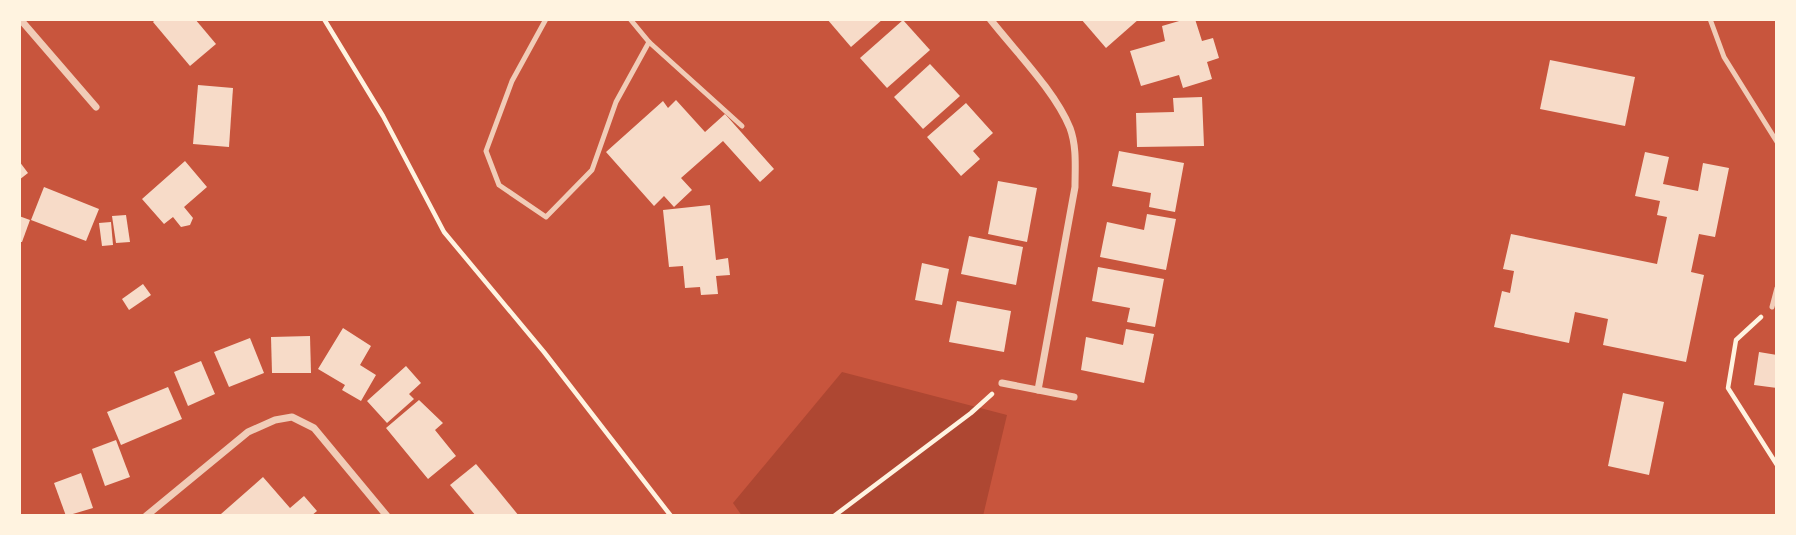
<svg xmlns="http://www.w3.org/2000/svg" width="1796" height="535" font-family="'DM Sans',sans-serif">
  <rect width="100%" height="100%" fill="#c8553d"/>
  <!-- green -->
  <path fill="#ae4732" d="M842,372L1007,415L983,516H742L733,503Z"/>
  <!-- building -->
  <g fill="#f7dbc8">
    <path d="M156,19H195L216,44L190,66L153,22Z"/>
    <path d="M827,19H883L851,47Z"/>
    <path d="M1081,19H1139L1106,48Z"/>
    <path d="M1186,19H1195L1202,41L1213,38L1219,58L1207,62L1212,79L1183,88L1179,75L1141,86L1130,51L1165,41L1162,26Z"/>
    <path d="M903,20L930,50L887,88L860,58Z"/>
    <path d="M1550,60L1635,77L1625,126L1540,109Z"/>
    <path d="M930,64L960,96L923,129L894,97Z"/>
    <path d="M198,85L233,88L229,147L193,144Z"/>
    <path d="M1202,97L1204,146L1137,147L1136,113L1174,112L1173,98Z"/>
    <path d="M676,100L705,132L725,114L774,169L760,182L723,141L681,178L692,190L674,207L664,196L654,206L606,152L663,101L668,108Z"/>
    <path d="M966,103L993,133L973,151L980,159L961,176L927,137Z"/>
    <path d="M1119,151L1184,163L1175,212L1149,207L1151,193L1112,186Z"/>
    <path d="M1645,152L1669,157L1663,184L1698,191L1703,163L1729,168L1715,237L1699,234L1691,272L1704,275L1686,362L1603,345L1608,319L1575,312L1569,343L1494,327L1502,291L1510,293L1514,271L1503,269L1511,234L1657,264L1667,217L1657,215L1660,201L1635,196Z"/>
    <path d="M19,161L28,173L19,180Z"/>
    <path d="M185,161L207,187L184,207L193,218L190,225L181,227L173,217L164,224L142,199Z"/>
    <path d="M998,181L1037,188L1027,242L988,234Z"/>
    <path d="M44,187L99,209L86,241L31,220Z"/>
    <path d="M710,205L716,260L728,258L730,275L716,276L718,294L701,295L700,287L685,288L683,266L669,267L663,210Z"/>
    <path d="M1147,214L1176,219L1166,270L1100,257L1107,222L1144,230Z"/>
    <path d="M126,215L130,242L116,243L112,216Z"/>
    <path d="M19,216L30,220L22,242H19Z"/>
    <path d="M111,222L113,245L102,246L99,223Z"/>
    <path d="M969,236L1023,247L1016,285L961,274Z"/>
    <path d="M922,263L949,269L942,305L915,300Z"/>
    <path d="M1098,267L1164,279L1155,327L1127,322L1130,308L1092,301Z"/>
    <path d="M143,284L151,295L129,310L122,299Z"/>
    <path d="M957,301L1011,311L1004,352L949,342Z"/>
    <path d="M343,328L371,346L360,365L376,375L361,401L342,390L345,385L318,369Z"/>
    <path d="M1126,329L1154,334L1144,383L1081,370L1086,337L1123,345Z"/>
    <path d="M310,336L311,373H272L271,337Z"/>
    <path d="M250,338L264,373L229,387L214,352Z"/>
    <path d="M1759,352L1777,355V388L1754,385Z"/>
    <path d="M201,361L215,394L188,406L174,372Z"/>
    <path d="M406,366L421,383L409,394L414,399L387,423L367,401Z"/>
    <path d="M168,387L182,419L121,445L107,412Z"/>
    <path d="M1623,393L1664,402L1649,475L1608,466Z"/>
    <path d="M419,400L443,423L435,430L456,456L428,479L386,428Z"/>
    <path d="M116,440L130,477L105,486L92,449Z"/>
    <path d="M476,464L497,489L519,516H476L450,485Z"/>
    <path d="M81,473L93,508L66,516L54,483Z"/>
    <path d="M263,477L290,508L304,496L317,511L311,516H223L221,514Z"/>
  </g>
  <g fill="none" stroke-linecap="round" stroke-linejoin="round">
    <!-- path -->
    <g stroke="#fff3e0" stroke-width="4.5">
      <path d="M324,19L383,116L444,232L544,352L671,516"/>
      <path d="M1761,317L1736,340L1728,388L1777,465"/>
      <path d="M834,516L971,413L992,394"/>
    </g>
    <!-- service -->
    <g stroke="#f1ccb7" stroke-width="5">
      <path d="M546,19L512,81L486,151L499,185L546,217L592,170L616,102L649,42"/>
      <path d="M630,19L649,42L742,126"/>
      <path d="M1710,19L1724,57L1777,142"/>
      <path d="M1772,307L1777,288"/>
    </g>
    <!-- minor -->
    <g stroke="#f1ccb7" stroke-width="7">
      <path d="M20,19L96,107"/>
      <path d="M990,19C1015,51 1055,91 1070,128C1077,147 1075,168 1075,187L1038,390"/>
      <path d="M1002,383L1074,397"/>
      <path d="M146,516L248,432L275,420L292,417L314,428L387,516"/>
    </g>
  </g>
  <!-- border -->
  <rect width="1796" height="535" fill="none" stroke="#fff3e0" stroke-width="42"/>
</svg>
